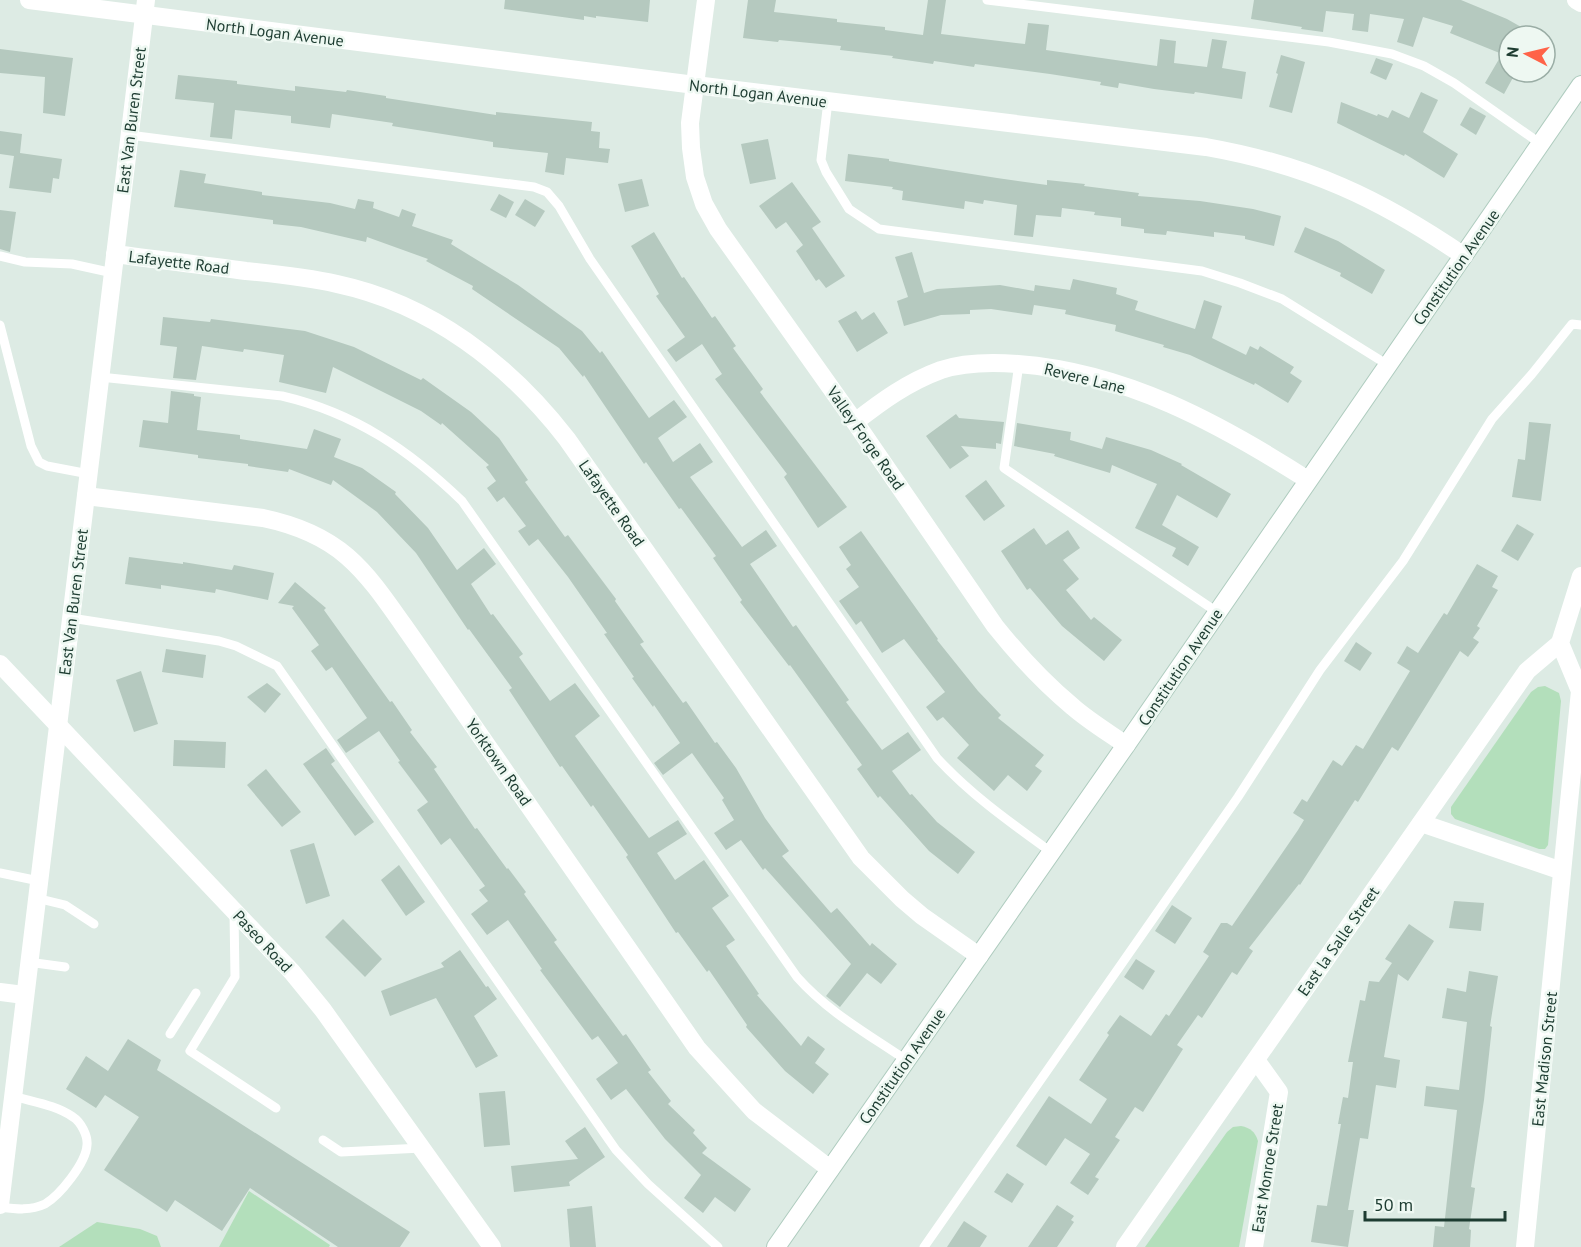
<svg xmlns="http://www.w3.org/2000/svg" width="1581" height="1247" font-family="'PT Sans',sans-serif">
  <rect width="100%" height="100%" fill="#ddebe4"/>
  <!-- green -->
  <g fill="#b3dfbb">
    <path d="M1545,686L1559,693L1561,701L1548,845L1545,849H1539L1455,819L1451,814V807L1531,692L1538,687Z"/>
    <path d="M1241,1126C1251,1128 1255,1132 1258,1141L1239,1247H1145L1227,1132L1233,1127Z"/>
    <path d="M249,1191L330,1245L329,1247H219Z"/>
    <path d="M97,1222L140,1229L157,1236L161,1247H59Z"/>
  </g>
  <!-- building -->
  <g fill="#b5c9bf">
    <path d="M505,0H650L648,22L596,16V18L584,16V20L504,9Z"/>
    <path d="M748,0H776L774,12L837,19V22L885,27V30L923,35L928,0H946L941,34L1025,44L1028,23L1049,25L1046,50L1157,66L1160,39L1176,41L1174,63L1207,67L1212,39L1227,41L1222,68L1246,72L1242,99L1195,92L1194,94L1154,89L1119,83L1118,88L1100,85L1101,82L1050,74L975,64L974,67L934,61L933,64L892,58L893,56L840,50L841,46L779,40L778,42L743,38Z"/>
    <path d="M1254,0H1461L1507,19L1537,36H1509V72H1516L1504,94L1485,83L1502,54L1450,33L1453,26L1423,17L1413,47L1397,42L1404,19L1370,14L1368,32L1352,30L1354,14L1326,11L1323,32L1301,29L1302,27L1251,19Z"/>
    <path d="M0,49L73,58L65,116L43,113L45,77L0,73Z"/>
    <path d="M1281,55L1305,62L1292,113L1269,107L1278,74L1276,73Z"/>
    <path d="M1376,58L1393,64L1386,80L1370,73Z"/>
    <path d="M178,75L237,81V84L295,91V86L346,92L347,90L386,96V98L496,115V112L592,122L591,131L600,132L599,148L610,149L608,163L566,158L564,175L545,172L548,153L493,147V142L392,126L393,123L332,114L330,128L291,123V116L235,110L232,139L210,137L214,103L175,99Z"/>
    <path d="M1421,92L1438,100L1423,132L1458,154L1444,178L1405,154L1404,156L1337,123L1341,102L1377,116L1378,114L1388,118L1392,110L1409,118Z"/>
    <path d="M1470,107L1486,116L1476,135L1460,125Z"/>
    <path d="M0,131L22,134L20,153L62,159L59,179L53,178L51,193L9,188L14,156L0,154Z"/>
    <path d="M768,139L776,179L750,184L741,144Z"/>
    <path d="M848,154L889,159V161L997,178L1047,185V180L1085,184L1084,186L1139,193L1138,196L1200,201L1253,209L1281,216L1274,246L1245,239V236L1214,232V237L1167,231L1166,235L1144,233V229L1121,226V218L1094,215L1095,212L1062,208L1061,217L1036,215L1033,237L1014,235L1017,205L984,200L983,204L965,201L964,209L902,200L903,191L892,189L893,187L845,181Z"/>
    <path d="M180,170L206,174L204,183L262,192V195L330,203L355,209L358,199L374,202L373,208L399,217L402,209L416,214L412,226L453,240L451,244L518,285L582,331L600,353L602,351L649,418L674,400L687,417L658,438L673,462L700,443L713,462L690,477L742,547L766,530L777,546L750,564L793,627L796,625L849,700L846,702L882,750L908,732L921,750L892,771L910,795L912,794L937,822L975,852L958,874L929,851L880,796L878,798L857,769L862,765L790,665L789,666L740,602L742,600L713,558L716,556L681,508L679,509L646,462L644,464L584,375L583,377L559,348L472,289L473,286L426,261L428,259L367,237L366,242L301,227L273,224V220L174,207Z"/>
    <path d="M642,179L649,206L625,212L618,184Z"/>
    <path d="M792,182L821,222L812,228L845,276L826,288L819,279L816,281L796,251L803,245L786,222L776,229L759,206Z"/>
    <path d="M499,194L514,202L506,218L490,210Z"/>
    <path d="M525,199L545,211L535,227L515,215Z"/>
    <path d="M0,210L16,212L10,252L0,249Z"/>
    <path d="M1305,227L1338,241L1385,270L1372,294L1340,276L1341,273L1294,252Z"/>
    <path d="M654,232L682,278L684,277L712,318L715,316L736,346L733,348L763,389L760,392L847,507L818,528L784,477L787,474L715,379L722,374L702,344L676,362L667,350L685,337L656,296L659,294L631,246Z"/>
    <path d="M912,252L924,293L937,289L1000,285L1034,291L1035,285L1070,290L1073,279L1117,288L1116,294L1138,301L1135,310L1195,329L1204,300L1222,306L1212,338L1246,355L1250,346L1258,350L1260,346L1294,367L1290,373L1302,381L1288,403L1255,383L1254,385L1190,355L1163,347L1164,345L1115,331L1116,325L1065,314L1066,310L1034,305L1032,315L991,309L970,310V314L941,315L904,326L897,301L908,297L895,257Z"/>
    <path d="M856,311L862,320L874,312L888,333L857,352L838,321Z"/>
    <path d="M163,317L210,322L211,319L305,331L354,347L421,380L423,378L471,412L499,438L528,480L525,482L565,537L568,535L616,599L615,601L644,642L640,644L683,703L686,701L715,743L717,742L736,768L765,818L789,851L782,856L831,913L837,908L870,946L872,943L897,964L881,984L867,973L840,1007L826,996L851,964L765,868L763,870L741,840L726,850L714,833L734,820L722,800L724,798L692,753L663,775L654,763L680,743L654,705L653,707L632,678L634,677L604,634L607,633L568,577L538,539L529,546L518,531L526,526L504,497L497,502L487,488L496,481L486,467L489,465L442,423L441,425L421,411L333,367L326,393L279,382L284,355L244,349L243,352L202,346L196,380L173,378L177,347L160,345Z"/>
    <path d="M171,391L194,394V396L201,397L197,430L240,435V439L307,449L314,429L341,439L334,457L362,468L396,492L395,494L428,528L457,570L484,548L496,564L471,584L491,615L493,614L523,654L519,657L550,701L575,683L600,716L575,736L649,838L678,820L687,834L657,853L675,880L704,860L729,896L712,908L735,940L726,946L759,994L757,995L801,1046L808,1036L825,1049L815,1063L829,1074L813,1094L785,1071L746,1027L747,1025L709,970L707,972L678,932L676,933L626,857L628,855L593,805L591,807L562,766L560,767L509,690L512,688L469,629L468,630L416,553L377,512L333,480L331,485L289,469L288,472L248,466V464L198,458V455L139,447L143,420L168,423Z"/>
    <path d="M956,414L959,418L1004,422L1001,444L996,443V449L961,446L969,456L950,469L926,436Z"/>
    <path d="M1529,422L1551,424L1541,501L1512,497L1518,459L1525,460Z"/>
    <path d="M1017,423L1071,432L1070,440L1102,449L1106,437L1151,450L1182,464L1181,465L1231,494L1217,518L1177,495L1162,525L1199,547L1188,566L1172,556L1176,548L1135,528L1157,484L1112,465L1110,473L1054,456L1055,454L1014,446Z"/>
    <path d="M986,480L1005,506L984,521L965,496Z"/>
    <path d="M1517,524L1534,534L1518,561L1501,551Z"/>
    <path d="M1034,528L1046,545L1068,530L1080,548L1063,560L1079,579L1066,590L1091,620L1094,617L1122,640L1104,661L1062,626L1030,588L1027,590L1001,551Z"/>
    <path d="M861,531L938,639L937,640L978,691L1001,715L998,718L1044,755L1035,766L1042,771L1027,791L1008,775L994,791L957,758L969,745L943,717L937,721L926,707L945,692L904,639L882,653L861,621L856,625L839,601L859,587L846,569L851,565L839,547Z"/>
    <path d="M129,557L183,564V562L232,570L234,565L274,573L268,600L216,589L215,593L161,585V589L125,584Z"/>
    <path d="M1477,564L1498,576L1492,587L1498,590L1477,626L1480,628L1473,638L1479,642L1468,657L1460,651L1398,751L1392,747L1358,802L1355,800L1300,885L1299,884L1249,948L1253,951L1237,975L1232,972L1202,1018L1198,1015L1177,1045L1183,1049L1143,1112L1135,1107L1115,1137L1120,1140L1095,1177L1099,1179L1088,1195L1070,1183L1090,1154L1065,1138L1046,1166L1016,1146L1049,1096L1091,1124L1107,1099L1079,1080L1109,1035L1107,1033L1120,1015L1151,1036L1166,1014L1169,1016L1209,956L1203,952L1221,923H1227L1232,926L1298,830L1304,820L1293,813L1302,799L1307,802L1333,760L1342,766L1356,745L1363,749L1410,671L1397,663L1407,646L1418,653L1444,613L1447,615Z"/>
    <path d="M295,582L326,608L324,610L390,702L392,701L412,730L410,732L437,767L434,769L475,829L477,828L507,869L508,868L526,892L524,894L557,940L554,942L623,1036L626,1034L651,1070L648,1072L671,1101L668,1104L695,1130L693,1133L707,1148L702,1153L751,1189L735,1212L715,1197L703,1213L684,1198L701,1175L665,1139L626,1089L611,1100L596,1079L618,1063L598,1036L592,1040L540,970L542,969L508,920L487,935L471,914L488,901L479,890L485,886L450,838L441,845L417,810L428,802L398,762L400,761L379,731L346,753L337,740L367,718L332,667L326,671L311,651L319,645L292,608L294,606L278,603Z"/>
    <path d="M1356,642L1372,653L1360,671L1344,661Z"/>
    <path d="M166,649L206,655L203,678L162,672Z"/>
    <path d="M141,671L158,724L134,732L116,680Z"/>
    <path d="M267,683L281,694L265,713L247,697Z"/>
    <path d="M174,740L226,742L225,768L173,766Z"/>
    <path d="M326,748L335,761L331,764L374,822L355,836L303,764Z"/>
    <path d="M266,769L301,812L282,827L247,785Z"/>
    <path d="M314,843L330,896L306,904L290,850Z"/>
    <path d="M399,865L425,902L406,916L381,880Z"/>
    <path d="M1454,901L1484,903L1481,931L1449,928Z"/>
    <path d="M1172,905L1192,918L1175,944L1155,931Z"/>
    <path d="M343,919L382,959L365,977L325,937Z"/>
    <path d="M1409,924L1434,941L1408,981L1398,974L1384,1057L1400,1060L1396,1088L1376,1085L1368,1139L1360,1138L1348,1210H1354L1348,1247L1311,1242L1317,1205L1327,1206L1341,1124H1338L1343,1097L1348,1098L1353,1062H1348L1360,1000L1365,1001L1369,981L1379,982L1392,963L1385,959Z"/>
    <path d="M460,950L486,987L488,986L497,999L474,1016L498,1056L476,1068L436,998L390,1016L381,991L444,967L441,963Z"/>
    <path d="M1136,959L1155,971L1143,990L1124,977Z"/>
    <path d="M1469,971L1498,976L1490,1026L1492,1027L1484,1100L1471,1187L1475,1188L1469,1229L1471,1230L1470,1247H1433L1435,1226L1444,1227L1457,1110L1424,1106L1426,1086L1459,1090L1467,1022L1442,1018L1447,988L1466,992Z"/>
    <path d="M128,1039L161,1060L157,1070L410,1232L400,1247H338L250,1188L222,1231L175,1200L167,1212L104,1170L139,1117L105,1095L96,1108L66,1089L86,1056L108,1071Z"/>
    <path d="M505,1091L510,1145L484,1147L479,1093Z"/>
    <path d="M585,1127L605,1157L569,1182L570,1186L514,1192L511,1166L578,1159L565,1141Z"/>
    <path d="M1007,1173L1024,1184L1012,1203L994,1192Z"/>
    <path d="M1057,1205L1074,1216L1071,1220L1074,1222L1057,1247H1028Z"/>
    <path d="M592,1206L596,1247H570L567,1209Z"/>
    <path d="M964,1221L987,1236L980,1247H947Z"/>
  </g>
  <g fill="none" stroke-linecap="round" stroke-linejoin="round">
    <!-- secondary casing -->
    <g stroke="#afccbf" stroke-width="20">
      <path id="secondary" d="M776,1247L1126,745L1581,85"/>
    </g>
    <!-- service -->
    <g stroke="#fff" stroke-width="9">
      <path d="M987,0L1329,42L1392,54L1424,66L1454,83L1541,144"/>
      <path d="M828,101L821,160L826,172L849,209L879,229L1202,271L1240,283L1282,299L1388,365"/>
      <path d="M129,135L534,187L547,192L559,206L590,259L937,758C971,795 1011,823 1051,852"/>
      <path d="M0,256L25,262L72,264L113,273"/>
      <path d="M0,325L31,446L39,462L47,466L89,474"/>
      <path d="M1019,364L1004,468L1217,612"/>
      <path d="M100,377L282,396C355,413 409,450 462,501L797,977C828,1012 868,1034 906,1060"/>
      <path d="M71,618L219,641L236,646L277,666L616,1150L648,1184L718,1247"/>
      <path d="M0,873L39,881"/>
      <path d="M36,898L65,905L94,924"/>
      <path d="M234,913L235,977L190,1051L276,1108"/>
      <path d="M28,962L65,967"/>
      <path d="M170,1034L196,993"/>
      <path d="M323,1140L341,1152L422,1148"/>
      <path d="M0,1207C16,1209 30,1211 45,1204C60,1195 86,1163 87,1145C88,1136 81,1122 73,1117C56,1105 33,1102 13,1096"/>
      <path d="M924,1247L1238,797L1320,670L1403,561L1492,419L1532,374L1572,324L1581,325"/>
    </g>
    <!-- minor -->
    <g stroke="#fff" stroke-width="18">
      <path d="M29,0L695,85L1206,147C1308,165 1379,198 1464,256"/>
      <path d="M706,0L690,123L691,148L695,177L704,204L718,229L855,422L995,626C1019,656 1044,683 1073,707C1089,721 1109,733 1126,745"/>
      <path d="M1576,0L1581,3"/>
      <path d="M115,254C159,260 203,265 246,271C277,274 307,277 337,284C431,304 509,364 567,439L861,858L902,899L922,916L979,956"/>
      <path d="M855,422C882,401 908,382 941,370C965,362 992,362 1018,364C1125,372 1219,423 1308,480"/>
      <path d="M86,496L263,518C344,535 366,572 411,636L697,1048L754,1111L830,1169"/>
      <path d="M1421,823L1562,871"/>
      <path d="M0,992L24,995"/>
      <path d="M1125,1247L1527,671L1560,643"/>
      <path d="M1254,1247L1279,1092L1256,1060"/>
      <path d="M1525,1247L1580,691L1560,643L1581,576"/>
    </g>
    <!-- tertiary -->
    <g stroke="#fff" stroke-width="18">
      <path d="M0,664L292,972L323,1010L492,1247"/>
      <path d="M0,1205L146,0"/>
    </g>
    <!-- secondary -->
    <use href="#secondary" stroke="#fff" stroke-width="18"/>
  </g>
  <g text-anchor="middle" stroke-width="5" stroke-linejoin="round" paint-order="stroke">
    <!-- street labels -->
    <g font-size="16" fill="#1d3c31" stroke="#eef8f2">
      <text transform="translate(275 32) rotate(7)" y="6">North Logan Avenue</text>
      <text transform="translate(758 93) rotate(7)" y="6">North Logan Avenue</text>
      <text transform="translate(131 120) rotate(-83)" y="6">East Van Buren Street</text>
      <text transform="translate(179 262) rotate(7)" y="6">Lafayette Road</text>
      <text transform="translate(1456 267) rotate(-55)" y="6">Constitution Avenue</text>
      <text transform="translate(1085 378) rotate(14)" y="6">Revere Lane</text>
      <text transform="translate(866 438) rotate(55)" y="6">Valley Forge Road</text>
      <text transform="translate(612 503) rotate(55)" y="6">Lafayette Road</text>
      <text transform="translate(73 602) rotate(-83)" y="6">East Van Buren Street</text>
      <text transform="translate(1180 667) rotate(-56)" y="6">Constitution Avenue</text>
      <text transform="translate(499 762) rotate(55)" y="6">Yorktown Road</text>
      <text transform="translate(263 941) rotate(47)" y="6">Paseo Road</text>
      <text transform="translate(1338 941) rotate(-55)" y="6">East la Salle Street</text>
      <text transform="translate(1544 1059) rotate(-84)" y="6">East Madison Street</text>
      <text transform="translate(902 1066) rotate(-55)" y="6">Constitution Avenue</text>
      <text transform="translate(1267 1168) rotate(-81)" y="6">East Monroe Street</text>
    </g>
  </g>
  <!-- north arrow -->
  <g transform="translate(1527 54) rotate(277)"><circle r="28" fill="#eef8f2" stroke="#9aada5" stroke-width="1.5"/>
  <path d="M0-4.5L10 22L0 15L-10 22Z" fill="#ff6348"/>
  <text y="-9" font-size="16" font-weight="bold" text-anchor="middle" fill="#1d3c31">N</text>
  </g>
  <!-- scale -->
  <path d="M1365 1211v9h140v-9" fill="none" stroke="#1d3c31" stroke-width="3"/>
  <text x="1374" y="1211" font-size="18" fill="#1d3c31" stroke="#eef8f2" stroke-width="4.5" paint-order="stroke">50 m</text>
</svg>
